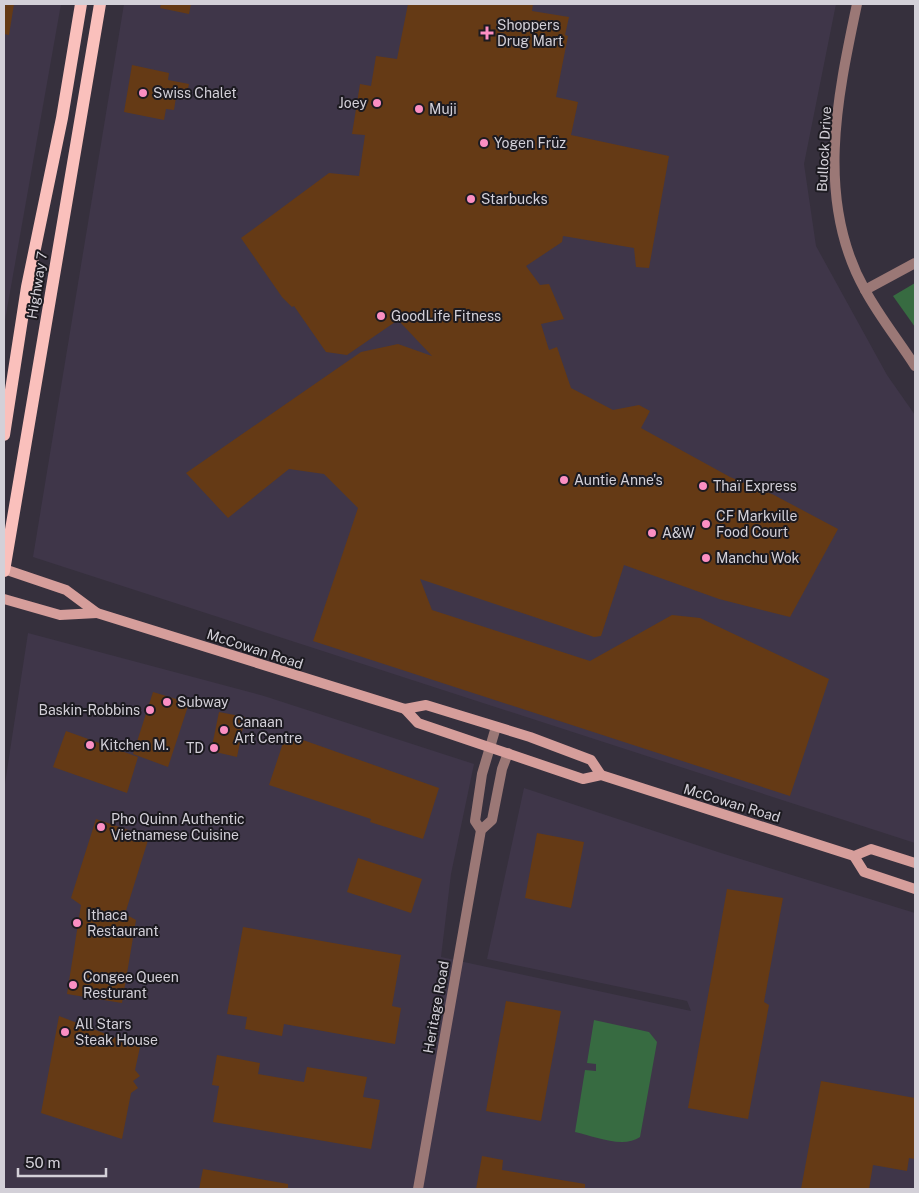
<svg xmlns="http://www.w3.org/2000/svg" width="919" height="1193" font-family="'Public Sans',sans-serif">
  <rect width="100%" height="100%" fill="#36303d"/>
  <!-- built -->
  <g fill="#3f3649">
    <path d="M4,4H61L4,326Z"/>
    <path d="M124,4H836L804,164L816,246L887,375L915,415V843L33,557Z"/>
    <path d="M28,633L264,696L474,764L451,874L441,957L691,1011L687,1001L487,959L524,788L721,853L915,913V1189H4V790Z"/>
  </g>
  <!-- green -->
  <g fill="#376b41">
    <path d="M915,283V327L893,296Z"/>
    <path d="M594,1020L649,1032L657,1042L640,1137C623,1149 594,1136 575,1132L585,1070L596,1071V1064L587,1063Z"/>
  </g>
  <!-- building -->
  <g fill="#653a15">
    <path d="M4,4H14L9,35L4,34Z"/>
    <path d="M161,4H191L189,14L160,8Z"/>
    <path d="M408,4H533L532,11L569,17L565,35L568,36L556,97L578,102L571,135L669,156L649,268L636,267L634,248L563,236L562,242L526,266L540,285L549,284L564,319L541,324L549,350L557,347L571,388L613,410L639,405L650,411L641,428L730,477L774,495L838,529L790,617L719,599L624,565L601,636L594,637L420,579L432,610L590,661L672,615L700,618L829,679L790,796L313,641L358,508L324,474L289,469L228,518L186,473L361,352L398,344L432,356L398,320L347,355L326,352L294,306L292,307L282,297L241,238L329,173L359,176L365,135L352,134L360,84L371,86L376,56L397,59Z"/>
    <path d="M132,65L169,73L168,80L189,84L187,93L177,91L174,110L166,109L164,120L124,112Z"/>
    <path d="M153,692L189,703L168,767L133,754Z"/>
    <path d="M219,712L245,717L237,757L211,751Z"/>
    <path d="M66,731L138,757L127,793L53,767Z"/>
    <path d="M286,734L439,788L423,839L370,822L371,819L269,785Z"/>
    <path d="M96,819L149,837L125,914L136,920L122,1003L67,994L81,905L71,898Z"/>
    <path d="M537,833L584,842L571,908L525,898Z"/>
    <path d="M358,858L422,879L411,913L347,892Z"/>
    <path d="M727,889L783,898L764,1002L769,1005L748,1119L688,1108Z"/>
    <path d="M243,927L401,955L392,1006L401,1008L395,1044L284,1024L282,1036L245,1029L247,1017L227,1014Z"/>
    <path d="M506,1001L561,1011L541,1121L486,1111Z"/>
    <path d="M59,1016L140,1047L135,1070L140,1076L133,1081L138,1088L131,1093L122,1139L41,1113Z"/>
    <path d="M217,1055L260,1063L258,1074L304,1082L307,1067L367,1077L363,1097L380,1100L371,1149L213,1122L219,1086L212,1085Z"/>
    <path d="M821,1081L915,1098V1159L909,1158L907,1171L873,1165L869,1189H801Z"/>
    <path d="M482,1156L503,1160L502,1170L585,1184V1189H476Z"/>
    <path d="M203,1169L288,1184V1189H199Z"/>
  </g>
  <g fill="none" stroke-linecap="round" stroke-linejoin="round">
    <!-- minor -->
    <g stroke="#9b7876" stroke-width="10">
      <path d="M865,290L915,263"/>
      <path d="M481,830L475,821L482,774L496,727"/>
      <path d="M418,1189L481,830L492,820L502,769L508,753"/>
    </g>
    <!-- tertiary -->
    <path stroke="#9b7876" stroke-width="10" d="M857,4C837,98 815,201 865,290C879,316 899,341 915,366"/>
    <!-- secondary -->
    <g stroke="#d69e9b" stroke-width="10">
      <path d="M4,569L66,590L97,613L405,709L426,705L530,737L591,760L601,775"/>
      <path d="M4,599L60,615L97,613"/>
      <path d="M405,709L418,723L583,779L601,775L854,856L871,849L915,863"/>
      <path d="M854,856L864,872L915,889"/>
    </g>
    <!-- primary -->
    <g stroke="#fac0bc" stroke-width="12">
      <path d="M4,435L27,287L62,118L81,4"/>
      <path d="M4,571L100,4"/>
    </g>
  </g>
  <!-- markers -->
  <g fill="#fb8fc3" stroke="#1c1a20" stroke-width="2">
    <path d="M484.5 25.5h5v5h5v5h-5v5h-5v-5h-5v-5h5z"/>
    <circle cx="143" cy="93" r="5"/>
    <circle cx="377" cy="103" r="5"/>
    <circle cx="419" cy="109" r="5"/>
    <circle cx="484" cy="143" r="5"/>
    <circle cx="471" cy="199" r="5"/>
    <circle cx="381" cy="316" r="5"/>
    <circle cx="564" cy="480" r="5"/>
    <circle cx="703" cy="486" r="5"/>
    <circle cx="706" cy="524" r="5"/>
    <circle cx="652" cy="533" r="5"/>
    <circle cx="706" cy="558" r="5"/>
    <circle cx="167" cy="702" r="5"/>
    <circle cx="150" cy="710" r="5"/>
    <circle cx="224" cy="730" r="5"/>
    <circle cx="90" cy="745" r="5"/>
    <circle cx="214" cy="748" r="5"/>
    <circle cx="101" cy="827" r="5"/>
    <circle cx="77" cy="923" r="5"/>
    <circle cx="73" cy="985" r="5"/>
    <circle cx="65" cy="1032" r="5"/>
  </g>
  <g text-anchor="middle" stroke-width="4" stroke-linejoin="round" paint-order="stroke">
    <!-- poi labels -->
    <g font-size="14" fill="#d3d0d8" stroke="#1c1a20" text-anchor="start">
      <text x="497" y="30">Shoppers<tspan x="497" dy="16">Drug Mart</tspan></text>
      <text x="153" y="98">Swiss Chalet</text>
      <text x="367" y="108" text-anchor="end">Joey</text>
      <text x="429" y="114">Muji</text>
      <text x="494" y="148">Yogen Früz</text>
      <text x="481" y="204">Starbucks</text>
      <text x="391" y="321">GoodLife Fitness</text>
      <text x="574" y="485">Auntie Anne's</text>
      <text x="713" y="491">Thaï Express</text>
      <text x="716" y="521">CF Markville<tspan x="716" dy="16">Food Court</tspan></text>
      <text x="662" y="538">A&amp;W</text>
      <text x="716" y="563">Manchu Wok</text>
      <text x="177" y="707">Subway</text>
      <text x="140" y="715" text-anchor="end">Baskin-Robbins</text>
      <text x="234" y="727">Canaan<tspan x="234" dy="16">Art Centre</tspan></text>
      <text x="100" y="750">Kitchen M.</text>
      <text x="204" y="753" text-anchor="end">TD</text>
      <text x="111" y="824">Pho Quinn Authentic<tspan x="111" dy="16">Vietnamese Cuisine</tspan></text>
      <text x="87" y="920">Ithaca<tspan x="87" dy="16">Restaurant</tspan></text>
      <text x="83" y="982">Congee Queen<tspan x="83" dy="16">Resturant</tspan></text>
      <text x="75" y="1029">All Stars<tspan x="75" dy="16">Steak House</tspan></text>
    </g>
    <!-- street labels -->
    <g font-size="14" fill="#d3d0d8" stroke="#1c1a20">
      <text transform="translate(824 149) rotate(-87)" y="5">Bullock Drive</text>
      <text transform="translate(37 285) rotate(-81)" y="5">Highway 7</text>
      <text transform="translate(255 649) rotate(18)" y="5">McCowan Road</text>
      <text transform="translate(732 803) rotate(17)" y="5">McCowan Road</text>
      <text transform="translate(436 1007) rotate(-80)" y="5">Heritage Road</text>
    </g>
  </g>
  <!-- border -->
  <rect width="919" height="1193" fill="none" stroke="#d3d0d8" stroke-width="10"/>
  <!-- scale -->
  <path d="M18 1168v8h88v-8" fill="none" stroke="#d3d0d8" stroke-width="2.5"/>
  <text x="25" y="1168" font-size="15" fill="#d3d0d8" stroke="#1c1a20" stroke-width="4" paint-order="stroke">50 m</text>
</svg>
